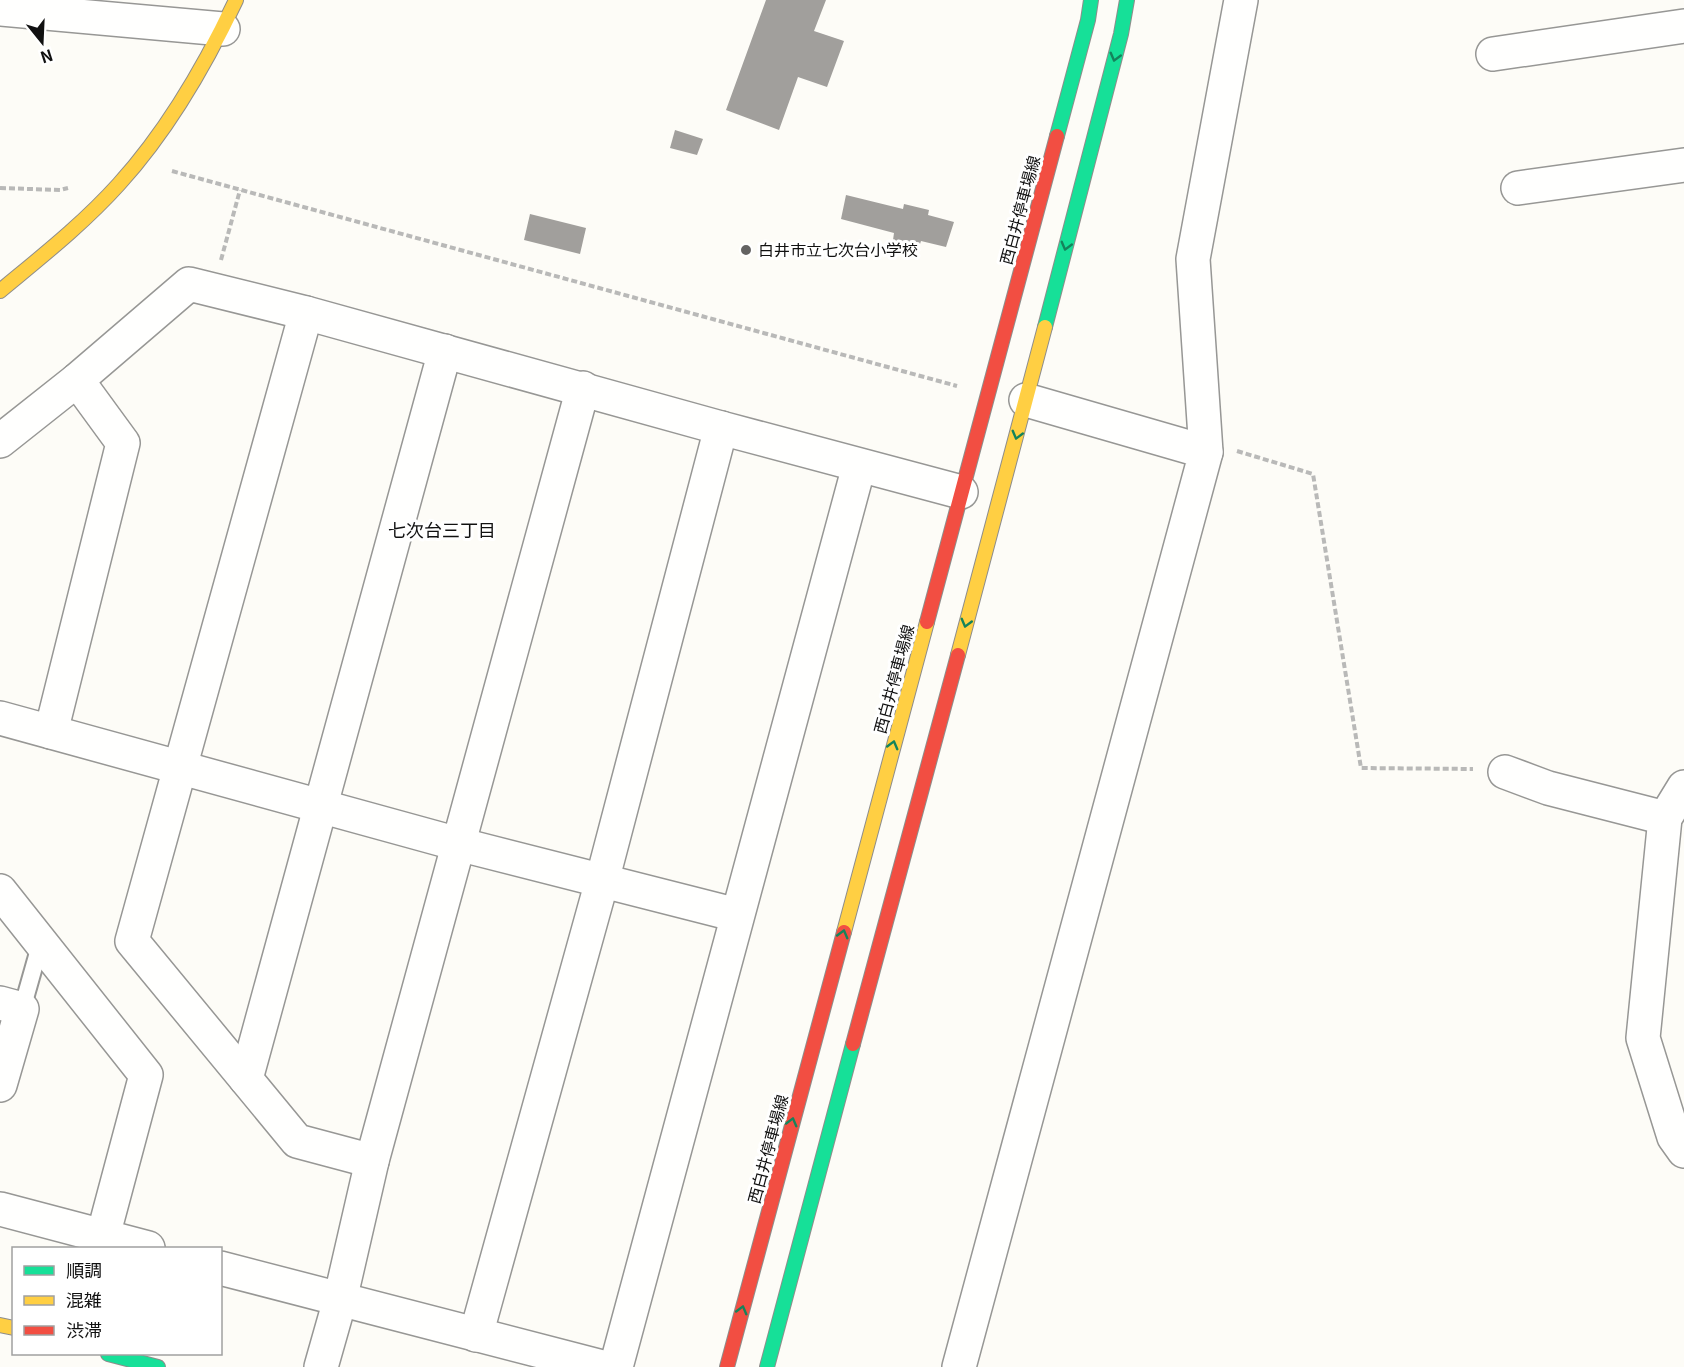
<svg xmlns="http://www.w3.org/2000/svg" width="1684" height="1367" font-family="Georgia,'Noto Sans JP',serif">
  <rect width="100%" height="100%" fill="#fdfcf7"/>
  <!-- building -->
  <g fill="#a19f9c">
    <path d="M766,0H826L814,31L844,41L827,87L798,77L779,130L726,110Z"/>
    <path d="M675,130L703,139L697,155L670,148Z"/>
    <path d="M846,195L903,209L904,204L929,210L928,215L954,222L946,247L921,241L919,247L893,240L894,233L841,219Z"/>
    <path d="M530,214L586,228L580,254L524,240Z"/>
  </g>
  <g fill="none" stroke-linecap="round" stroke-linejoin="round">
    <!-- lane casing -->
    <g stroke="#979795" stroke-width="20">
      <path id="lane" d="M22,1009L41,942"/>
    </g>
    <!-- street casing -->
    <g stroke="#979795" stroke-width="36">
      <g id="street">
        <path d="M0,9L223,29"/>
        <path d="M1493,54L1684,26"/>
        <path d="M1518,188L1684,165"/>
        <path d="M306,313L132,941L297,1141L372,1161"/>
        <path d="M0,441L77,380L189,284L306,313L721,428L961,492"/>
        <path d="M1206,452L1193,259L1241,0"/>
        <path d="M0,718L458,844L737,915"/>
        <path d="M51,732L123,443L77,380"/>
        <path d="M1505,772L1548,788L1665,818"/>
        <path d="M1684,787L1665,818L1643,1038L1674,1137L1684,1151"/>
        <path d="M0,891L146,1075L103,1236"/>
        <path d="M0,1003L22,1009L0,1085"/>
        <path d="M246,1079L445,351"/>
        <path d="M0,1209L148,1248"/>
        <path d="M220,1268L602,1367"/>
        <path d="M476,1335L602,881L721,428"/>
        <path d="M321,1367L340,1300L372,1161L583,388"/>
        <path d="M616,1367L859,466"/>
        <path d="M959,1367L1206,452L1026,400"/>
      </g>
    </g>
    <!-- fast casing -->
    <g stroke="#8e8d8b" stroke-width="16">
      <g id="fast">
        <path d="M1057,136L1088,20L1091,0"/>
        <path d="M1045,327L1121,34L1127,0"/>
        <path d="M108,1354L158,1367"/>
        <path d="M767,1367L853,1044"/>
      </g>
    </g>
    <!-- slow casing -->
    <g stroke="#8e8d8b" stroke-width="16">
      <g id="slow">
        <path d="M0,291C41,257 83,224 119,184C168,130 205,66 236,0"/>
        <path d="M958,655L1045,327"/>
        <path d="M844,932L927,622"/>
        <path d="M0,1325L14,1328"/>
      </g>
    </g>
    <!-- jam casing -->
    <g stroke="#8e8d8b" stroke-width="16">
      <g id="jam">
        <path d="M927,622L1057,136"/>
        <path d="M853,1044L958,655"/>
        <path d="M727,1367L844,932"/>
      </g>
    </g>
    <!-- path -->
    <g stroke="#b9b9b8" stroke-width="4" stroke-dasharray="6 3" stroke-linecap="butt">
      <path d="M172,171L957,386"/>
      <path d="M0,188L60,190L68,188"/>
      <path d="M221,260L240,190"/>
      <path d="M1237,451L1313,474L1361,768L1473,769"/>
    </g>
    <!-- lane -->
    <use href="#lane" stroke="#fffffe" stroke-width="16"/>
    <!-- street -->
    <use href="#street" stroke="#fffffe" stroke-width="33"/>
    <!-- fast -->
    <use href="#fast" stroke="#16e098" stroke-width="14"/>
    <!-- slow -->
    <use href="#slow" stroke="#ffcf43" stroke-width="14"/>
    <!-- jam -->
    <use href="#jam" stroke="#f24e42" stroke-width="14"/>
  </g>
  <!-- one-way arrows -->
  <defs><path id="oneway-chevron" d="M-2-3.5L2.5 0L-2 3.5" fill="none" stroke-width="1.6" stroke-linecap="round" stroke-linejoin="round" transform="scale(1.5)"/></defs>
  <g stroke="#14835b">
    <use href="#oneway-chevron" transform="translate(1115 57) rotate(105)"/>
    <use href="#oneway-chevron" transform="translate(1066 246) rotate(105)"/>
    <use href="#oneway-chevron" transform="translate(1017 435) rotate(105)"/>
    <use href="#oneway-chevron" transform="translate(966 623) rotate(105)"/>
    <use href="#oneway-chevron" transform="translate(893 745) rotate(-75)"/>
    <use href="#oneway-chevron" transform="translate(843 934) rotate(-75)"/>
    <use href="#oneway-chevron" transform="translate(792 1122) rotate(-75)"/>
    <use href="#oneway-chevron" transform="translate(742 1310) rotate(-75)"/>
  </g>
  <!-- markers -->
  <circle fill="#646362" stroke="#fff" stroke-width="2" cx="746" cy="250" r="6"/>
  <g text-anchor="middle" stroke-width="6" stroke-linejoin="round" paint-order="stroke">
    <!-- street labels -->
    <g font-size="16" fill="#111" stroke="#fff">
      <text transform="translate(1020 210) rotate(-75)" y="6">西白井停車場線</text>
      <text transform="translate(894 679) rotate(-75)" y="6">西白井停車場線</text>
      <text transform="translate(768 1149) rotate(-75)" y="6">西白井停車場線</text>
    </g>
    <!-- poi labels -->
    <g font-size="16" fill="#111" stroke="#fff" text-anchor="start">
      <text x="758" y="256">白井市立七次台小学校</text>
    </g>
    <!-- neighbourhood labels -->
    <g font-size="18" fill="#111" stroke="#fff">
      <text x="442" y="537">七次台三丁目</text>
    </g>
  </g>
  <!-- legend -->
  <rect x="12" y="1247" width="210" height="108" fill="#ffffff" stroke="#a0a0a0" stroke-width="1.5"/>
  <rect x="24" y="1266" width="30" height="9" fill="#16e098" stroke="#a0a0a0" stroke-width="1.5"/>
  <text x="66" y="1277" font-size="18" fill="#111111">順調</text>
  <rect x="24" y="1296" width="30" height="9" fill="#ffcf43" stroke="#a0a0a0" stroke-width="1.5"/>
  <text x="66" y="1307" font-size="18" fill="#111111">混雑</text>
  <rect x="24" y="1326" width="30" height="9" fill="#f24e42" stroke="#a0a0a0" stroke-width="1.5"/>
  <text x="66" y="1337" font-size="18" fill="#111111">渋滞</text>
  <!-- north arrow -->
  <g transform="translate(42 42) rotate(162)" stroke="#ffffff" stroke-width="4.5" paint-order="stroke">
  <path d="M0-4.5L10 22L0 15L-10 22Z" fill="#111111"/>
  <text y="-9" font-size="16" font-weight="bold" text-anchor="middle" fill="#111111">N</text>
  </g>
</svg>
